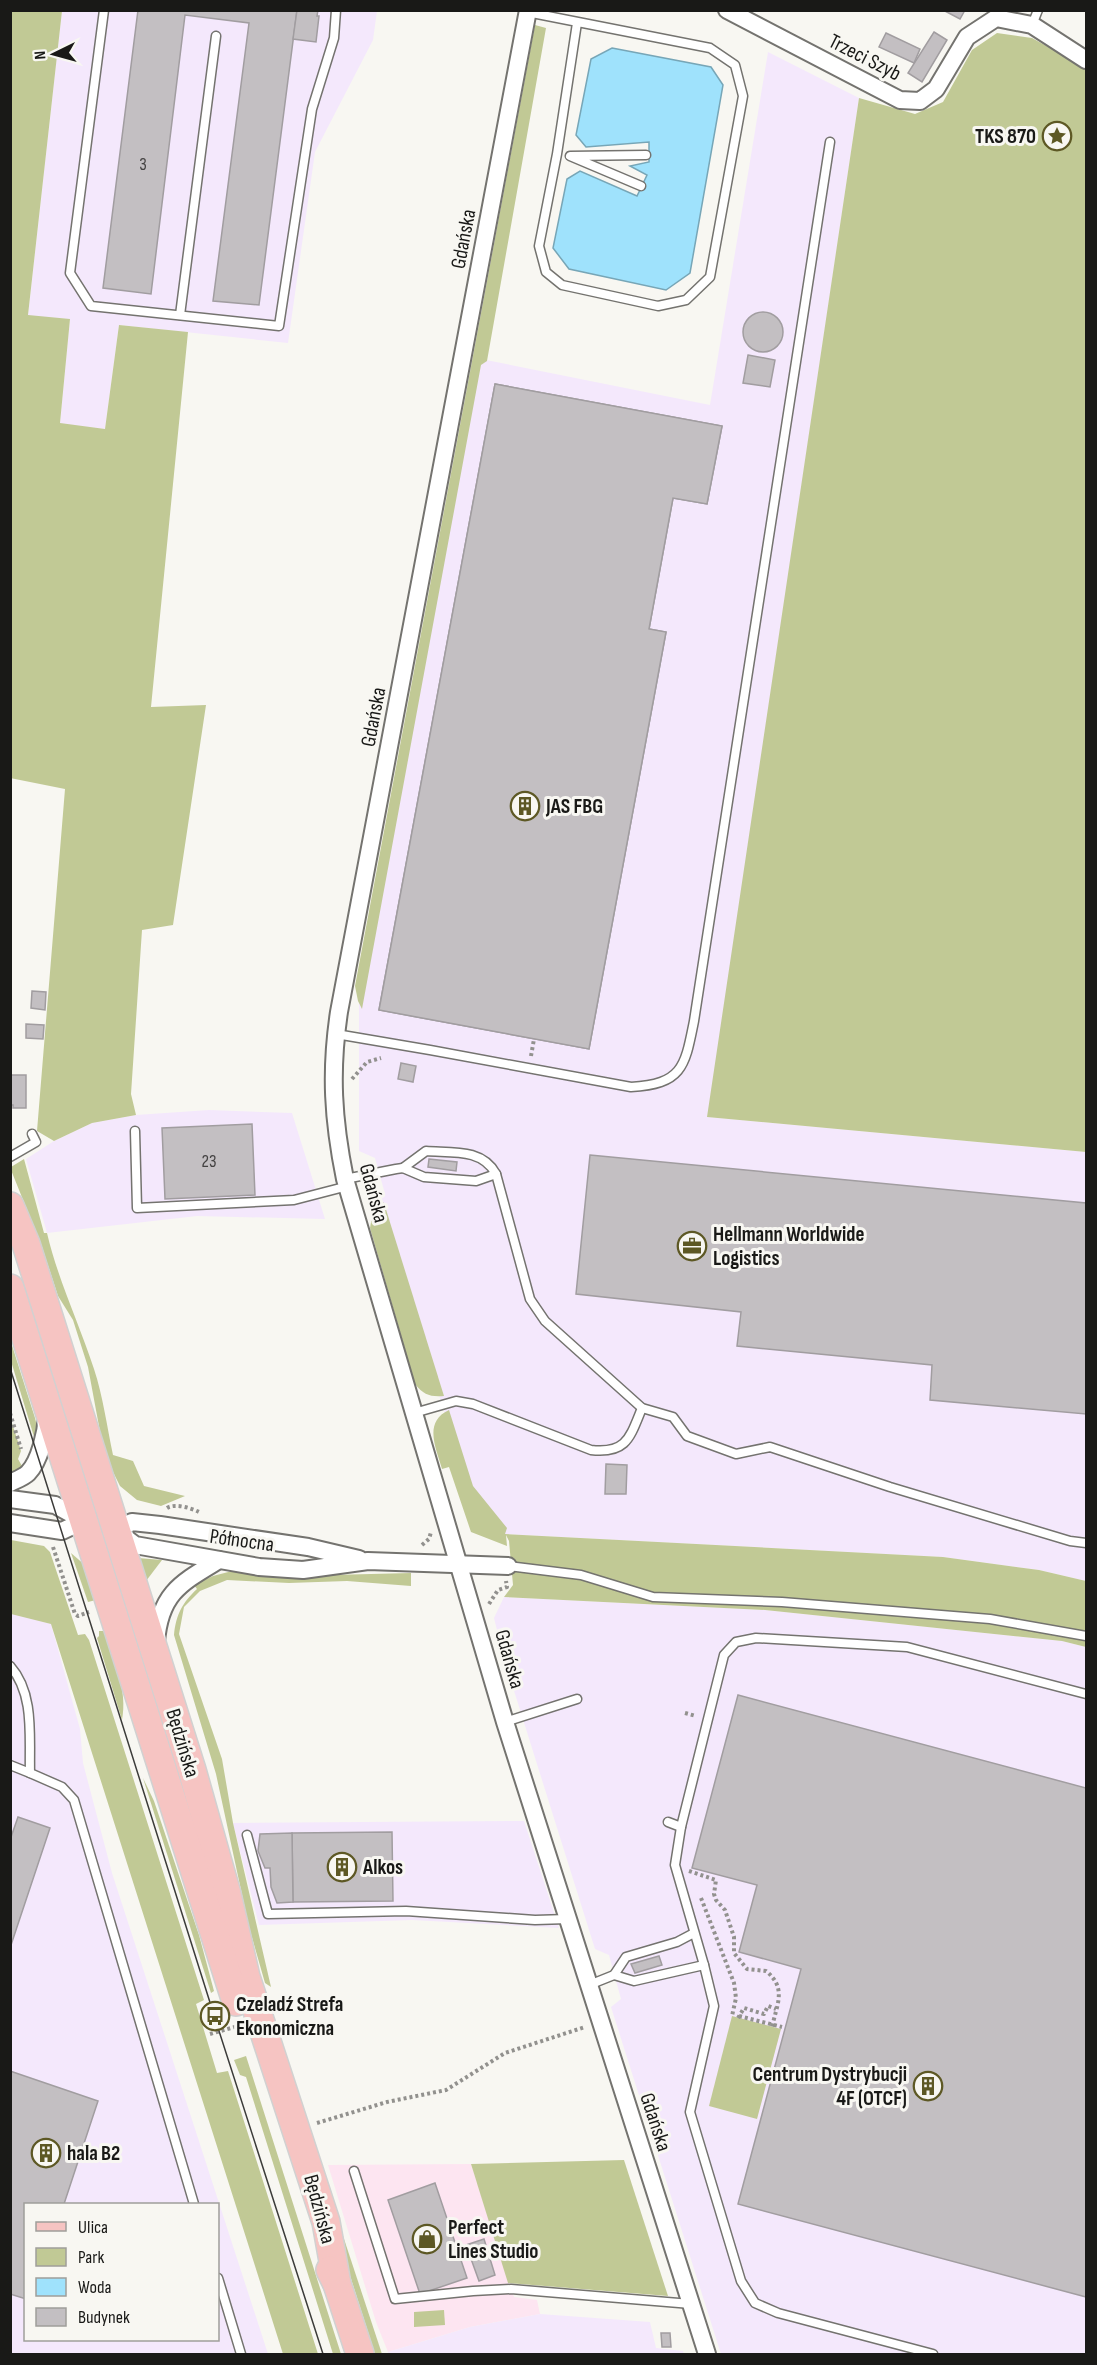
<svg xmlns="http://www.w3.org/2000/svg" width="1097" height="2365" font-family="'Sofia Sans Condensed',sans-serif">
  <rect width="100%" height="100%" fill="#f8f7f2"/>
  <!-- commercial -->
  <path fill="#fde5f1" d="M471,2164L514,2297L537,2300L540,2314L470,2327L388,2352L376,2322L328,2165Z"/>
  <!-- industrial -->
  <g fill="#f4e8fc" fill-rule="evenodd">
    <path d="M62,11H377L373,40L315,152L288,343L119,325L105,429L60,424L70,319L28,316Z"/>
    <path d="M768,52L859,98L708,1117L1086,1152V1581L1039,1570L943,1557L505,1534L470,1492L378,1205L385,1194L375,1158L359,1151V1003L476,358L710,405Z"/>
    <path d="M209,1110L292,1113L325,1219L197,1216L47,1233L26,1159L54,1141L92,1123L136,1115Z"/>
    <path d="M504,1597L765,1610L1062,1641L1086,1647V2354H721L611,2007L621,1999L609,1955L595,1949L505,1662L494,1618Z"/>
    <path d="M10,1612L51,1624L80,1729L83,1763L112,1873L268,2354H11ZM26,2204H218V2340H26Z"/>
    <path d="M524,1821L559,1928L412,1920L259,1925L233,1823Z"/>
    <path d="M540,2314L650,2322L656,2348L683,2351L684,2354H388V2352L470,2327Z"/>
  </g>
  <!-- green -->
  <g fill="#c1c995">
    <path d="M10,11H62L28,315L70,319L60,423L105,429L119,325L188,332L151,707L206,705L173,925L142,930L131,1094L136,1115L92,1123L54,1141L37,1131L65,789L10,778Z"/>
    <path d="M535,25L546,28L487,361L481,365L362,1009L358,1001L355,986Z"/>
    <path d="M997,33L1032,38L1086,68V1152L707,1117L859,98L915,114L943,102L972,50Z"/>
    <path d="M24,1159L44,1233H47C58,1280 79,1323 94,1369C103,1396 107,1427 113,1455L133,1461L144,1486L185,1496L161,1506L137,1500L120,1486L111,1468L101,1437L88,1367L73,1320L58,1296L42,1247L11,1170V1167Z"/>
    <path d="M378,1199L384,1203L444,1396C430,1397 424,1395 415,1384L370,1228L374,1205Z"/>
    <path d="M10,1339L35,1418L38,1430L35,1440L11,1361Z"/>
    <path d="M449,1410L473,1486L507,1528L505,1534L943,1557L1039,1570L1086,1581V1647L1062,1641L765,1610L504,1597L513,1585L509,1541L506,1535L507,1546L471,1532L449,1467L442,1469C436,1448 423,1422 449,1410Z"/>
    <path d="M10,1417L21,1451L18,1459L22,1466L11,1475Z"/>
    <path d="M11,1540L44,1546L50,1552L78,1635L85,1634L89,1640L204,2000L196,2004L217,2073L228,2071L318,2354H283L51,1624L11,1614Z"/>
    <path d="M71,1553L86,1566L100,1599L88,1602Z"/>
    <path d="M138,1558L162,1560L143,1585Z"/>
    <path d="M232,1571L291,1576L411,1573V1586L347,1581L289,1583L227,1580L200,1591L184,1607L179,1634L222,1759L233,1823L271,1987L265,1983L249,1927L216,1774L174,1635C176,1615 182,1603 197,1589L194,1585L213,1576Z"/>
    <path d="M99,1631H105C114,1659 128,1691 122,1720L97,1638L99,1636Z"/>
    <path d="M143,1778L154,1801L199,1935L214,1991L211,1993Z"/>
    <path d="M732,2016L781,2029L757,2119L709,2106Z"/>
    <path d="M246,2056L341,2354H333L246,2077L240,2075L234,2060Z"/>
    <path d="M312,2142L382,2354H375L308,2144Z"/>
    <path d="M624,2160L668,2296L508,2283L471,2164Z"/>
    <path d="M444,2310L445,2325L414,2327V2312Z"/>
  </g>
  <!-- water -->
  <path fill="#9fe2fc" stroke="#77a6b7" stroke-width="1.5" d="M612,48L711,67L723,85L690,273L666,290L569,269L553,248L567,179L580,171L637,196L647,175L630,166L649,162V142L586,147L576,135L591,59Z"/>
  <!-- building -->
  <g fill="#c3bfc2" stroke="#a19da0" stroke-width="1.5">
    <path d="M138,10H297L259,305L213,301L249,23L185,15L151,294L103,288Z"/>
    <path d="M297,10H318L317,16H319L316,42L293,39Z"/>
    <path d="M943,10H965L960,19Z"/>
    <path d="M934,32L947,40L922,82L908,73Z"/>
    <path d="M886,33L920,49L914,63L879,47Z"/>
    <circle cx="763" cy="332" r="20"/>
    <path d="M748,355L775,360L770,387L743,383Z"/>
    <path d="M495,384L722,426L707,504L673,498L649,629L666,632L589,1049L379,1010Z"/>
    <path d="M495,384L722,426L707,504L673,498L649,629L666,632L589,1049L379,1010Z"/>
    <path d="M32,991L46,992L45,1010L31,1008Z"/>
    <path d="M26,1024L44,1025L43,1039L26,1038Z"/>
    <path d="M401,1063L416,1066L413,1082L398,1079Z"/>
    <path d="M10,1075H26V1108H13V1105H10Z"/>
    <path d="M252,1124L255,1195L165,1199L162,1128Z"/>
    <path d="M590,1155L1086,1203V1414L930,1400L932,1365L737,1346L741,1312L576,1294Z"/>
    <path d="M429,1159L457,1162L456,1171L428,1167Z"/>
    <path d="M606,1464L627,1465L626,1494H605Z"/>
    <path d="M738,1695L1086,1788V2297L738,2204L801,1969L739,1952L757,1885L692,1868Z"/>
    <path d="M18,1817L50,1828L10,1948V1840Z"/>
    <path d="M392,1832L393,1901L293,1902L292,1833Z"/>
    <path d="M292,1833L293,1902L277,1903L271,1887L270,1868H265L258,1851L260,1834Z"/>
    <path d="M659,1956L662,1965L635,1973L631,1964Z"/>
    <path d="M10,2071L98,2101L64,2204H26V2299L10,2294Z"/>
    <path d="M435,2183L467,2278L420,2294L388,2200Z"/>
    <path d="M484,2239L495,2275L479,2281L466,2245Z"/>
    <path d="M661,2333H670L671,2347H662Z"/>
  </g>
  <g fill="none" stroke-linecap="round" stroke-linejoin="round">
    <!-- service casing -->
    <g stroke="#74736f" stroke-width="11">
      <g id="service">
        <path d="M104,10L70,273L91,306L279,326L312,109L334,38L336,10"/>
        <path d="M527,12L710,48L735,65L743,96L710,277L686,300L658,306L562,285L546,272L539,246L557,154L577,23"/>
        <path d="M1032,25L1038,10"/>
        <path d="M641,186L570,156L646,155"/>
        <path d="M180,315L216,36"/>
        <path d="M336,1034L430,1050L631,1087C683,1084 685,1066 694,1021L830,142"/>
        <path d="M135,1131L137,1208L294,1200L348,1186"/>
        <path d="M10,1157L36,1142L32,1134"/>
        <path d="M403,1168L426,1151C451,1153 482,1148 496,1174L530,1299L545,1321L642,1408L673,1417L687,1436L736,1454L770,1447L890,1487L1070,1541L1086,1543"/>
        <path d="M345,1179L396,1169L403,1168L424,1177L476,1181L496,1174"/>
        <path d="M414,1413L456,1401L473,1404L591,1450C627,1454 630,1437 642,1408"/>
        <path d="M508,1566L581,1575L653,1597L782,1602L990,1619L1086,1636"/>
        <path d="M10,1666C35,1694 29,1737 30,1773L62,1787L74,1800L194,2204"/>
        <path d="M505,1722L577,1699"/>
        <path d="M10,1765L30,1773"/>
        <path d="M668,1822L681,1827"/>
        <path d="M247,1835L268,1914L406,1911L535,1920L568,1919"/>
        <path d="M614,1975L634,1981L704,1965"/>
        <path d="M589,1985L614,1975L626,1957L677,1942L694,1933"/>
        <path d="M354,2171L395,2299L473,2291L511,2289L691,2304"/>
        <path d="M218,2278L241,2354"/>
        <path d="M933,2354L778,2313L755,2303L741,2281L690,2112L714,2006L704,1965L675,1865L681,1827L724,1655L736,1642L756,1638L907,1647L1086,1694"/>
      </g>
    </g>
    <!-- minor casing -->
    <g stroke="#74736f" stroke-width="20">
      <g id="minor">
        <path d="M528,10L339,1012C330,1072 333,1120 345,1179L505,1722L707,2354"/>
        <path d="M727,10L900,100L920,101L936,89L967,37L996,18L1032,25L1086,60"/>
        <path d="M10,1483C16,1480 24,1477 28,1473C40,1461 46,1432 47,1416"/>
        <path d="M10,1499L55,1505L86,1522"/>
        <path d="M10,1523L62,1531L83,1521"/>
        <path d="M116,1530L132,1522L160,1525L308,1547L359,1559"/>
        <path d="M119,1533L135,1545L259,1567L303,1570L368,1561L508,1566"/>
        <path d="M156,1642C160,1593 181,1583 219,1560"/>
      </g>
    </g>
    <!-- primary casing -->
    <g stroke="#d1d1d1" stroke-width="30">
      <g id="primary">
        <path d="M10,1206L26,1244L192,1770L227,1894L246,1977L326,2222L337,2284"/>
        <path d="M10,1288L236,2002"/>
        <path d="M330,2270L337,2284L360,2354"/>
      </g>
    </g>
    <!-- path -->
    <g stroke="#92918e" stroke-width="4" stroke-dasharray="3 3" stroke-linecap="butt">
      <path d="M531,1056L534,1039"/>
      <path d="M352,1079L367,1062L381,1058"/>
      <path d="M10,1413L21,1449"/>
      <path d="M167,1508C175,1503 191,1508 199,1512"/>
      <path d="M422,1545L429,1539L431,1532"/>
      <path d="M53,1547L75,1614L78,1616L89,1612"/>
      <path d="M489,1604L498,1590L507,1587L506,1581"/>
      <path d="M685,1713L696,1716"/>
      <path d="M689,1871L716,1880L714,1894L716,1900L725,1910L734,1937V1953L747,1969L766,1971C787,1988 777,2004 772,2027"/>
      <path d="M701,1898L734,1983L736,1998L732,2016"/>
      <path d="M739,2016L782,2027"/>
      <path d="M738,2018L744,2008L764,2014L768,2006L776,2009"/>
      <path d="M210,2034L238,2026"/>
      <path d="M317,2123L387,2102L446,2090L505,2053L585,2027"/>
    </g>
    <!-- service -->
    <use href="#service" stroke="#fff" stroke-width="8"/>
    <!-- minor -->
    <use href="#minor" stroke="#fff" stroke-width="16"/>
    <!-- primary -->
    <use href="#primary" stroke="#f6c4c2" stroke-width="27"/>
    <!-- tram -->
    <path stroke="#3c3c3a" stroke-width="1.5" d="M10,1368L219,2031L323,2354"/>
  </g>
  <!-- icons -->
  <defs>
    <g id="sight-ring" transform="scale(1.5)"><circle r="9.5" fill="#f8f7f2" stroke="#5d5824" stroke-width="1.5"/><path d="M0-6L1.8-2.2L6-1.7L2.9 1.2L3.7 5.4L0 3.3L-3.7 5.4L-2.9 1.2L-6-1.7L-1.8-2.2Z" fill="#5d5824"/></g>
    <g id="building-ring" transform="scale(1.5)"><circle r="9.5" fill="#f8f7f2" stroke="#5d5824" stroke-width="1.5"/><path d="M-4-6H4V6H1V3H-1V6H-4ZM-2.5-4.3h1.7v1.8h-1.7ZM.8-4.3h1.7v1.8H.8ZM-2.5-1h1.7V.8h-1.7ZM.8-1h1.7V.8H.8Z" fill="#5d5824"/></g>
    <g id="office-ring" transform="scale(1.5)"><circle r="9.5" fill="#f8f7f2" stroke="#5d5824" stroke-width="1.5"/><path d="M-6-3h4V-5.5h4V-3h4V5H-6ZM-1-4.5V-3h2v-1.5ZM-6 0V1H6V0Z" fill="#5d5824"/></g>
    <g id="bus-ring" transform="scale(1.5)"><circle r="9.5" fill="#f8f7f2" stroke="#5d5824" stroke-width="1.5"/><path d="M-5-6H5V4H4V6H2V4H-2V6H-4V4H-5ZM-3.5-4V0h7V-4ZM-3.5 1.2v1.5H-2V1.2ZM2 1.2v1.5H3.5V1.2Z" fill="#5d5824"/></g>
    <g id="shop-ring" transform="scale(1.5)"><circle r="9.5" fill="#f8f7f2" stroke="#5d5824" stroke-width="1.5"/><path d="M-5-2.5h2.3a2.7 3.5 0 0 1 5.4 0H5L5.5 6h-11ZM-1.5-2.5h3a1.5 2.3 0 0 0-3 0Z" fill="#5d5824"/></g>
  </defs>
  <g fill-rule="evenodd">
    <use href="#sight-ring" x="1057" y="136"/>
    <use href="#building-ring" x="525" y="806"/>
    <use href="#office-ring" x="692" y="1246"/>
    <use href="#building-ring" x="342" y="1867"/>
    <use href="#bus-ring" x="215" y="2016"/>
    <use href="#building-ring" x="928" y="2086"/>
    <use href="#building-ring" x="46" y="2153"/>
    <use href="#shop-ring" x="427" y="2239"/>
  </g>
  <g text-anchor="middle" stroke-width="6" stroke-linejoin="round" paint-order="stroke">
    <!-- number labels -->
    <g font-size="18" fill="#444242">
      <text x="143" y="170">3</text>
      <text x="209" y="1167">23</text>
    </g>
    <!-- street labels -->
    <g font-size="21" fill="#191917" stroke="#f8f7f2">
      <text transform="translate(865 57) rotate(27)" y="7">Trzeci Szyb</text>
      <text transform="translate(463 239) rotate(-79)" y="7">Gdańska</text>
      <text transform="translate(373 717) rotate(-79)" y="7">Gdańska</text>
      <text transform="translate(374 1193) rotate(75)" y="7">Gdańska</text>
      <text transform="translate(242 1540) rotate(8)" y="7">Północna</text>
      <text transform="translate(510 1659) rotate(74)" y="7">Gdańska</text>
      <text transform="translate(183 1743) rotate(73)" y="7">Będzińska</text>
      <text transform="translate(656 2122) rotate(72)" y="7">Gdańska</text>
      <text transform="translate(320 2209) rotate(75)" y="7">Będzińska</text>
    </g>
    <!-- poi labels -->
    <g font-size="21" font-weight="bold" fill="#191917" stroke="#f8f7f2" text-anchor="start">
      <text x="1036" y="143" text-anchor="end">TKS 870</text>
      <text x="546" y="813">JAS FBG</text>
      <text x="713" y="1241">Hellmann Worldwide<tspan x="713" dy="24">Logistics</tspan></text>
      <text x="363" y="1874">Alkos</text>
      <text x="236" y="2011">Czeladź Strefa<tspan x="236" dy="24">Ekonomiczna</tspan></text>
      <text x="907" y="2081" text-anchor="end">Centrum Dystrybucji<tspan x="907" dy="24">4F (OTCF)</tspan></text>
      <text x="67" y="2160">hala B2</text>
      <text x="448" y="2234">Perfect<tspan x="448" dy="24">Lines Studio</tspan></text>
    </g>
  </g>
  <!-- border -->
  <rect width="1097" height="2365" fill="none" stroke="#191917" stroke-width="24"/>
  <!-- legend -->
  <rect x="24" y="2203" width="195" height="138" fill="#f8f7f2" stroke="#9f9e9a" stroke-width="1.5"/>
  <rect x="36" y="2222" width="30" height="9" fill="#f6c4c2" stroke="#9f9e9a" stroke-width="1.5"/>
  <text x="78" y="2233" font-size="18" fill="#191917">Ulica</text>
  <rect x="36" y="2248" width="30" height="18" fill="#c1c995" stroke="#9f9e9a" stroke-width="1.5"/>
  <text x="78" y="2263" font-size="18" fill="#191917">Park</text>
  <rect x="36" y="2278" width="30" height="18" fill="#9fe2fc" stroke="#9f9e9a" stroke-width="1.5"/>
  <text x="78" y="2293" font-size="18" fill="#191917">Woda</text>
  <rect x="36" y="2308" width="30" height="18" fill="#c3bfc2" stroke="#9f9e9a" stroke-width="1.5"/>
  <text x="78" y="2323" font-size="18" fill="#191917">Budynek</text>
  <!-- north arrow -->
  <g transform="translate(54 54) rotate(265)" stroke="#f8f7f2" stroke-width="4.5" paint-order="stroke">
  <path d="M0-4.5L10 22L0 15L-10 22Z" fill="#191917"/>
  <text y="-9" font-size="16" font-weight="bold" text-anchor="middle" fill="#191917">N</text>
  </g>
</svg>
